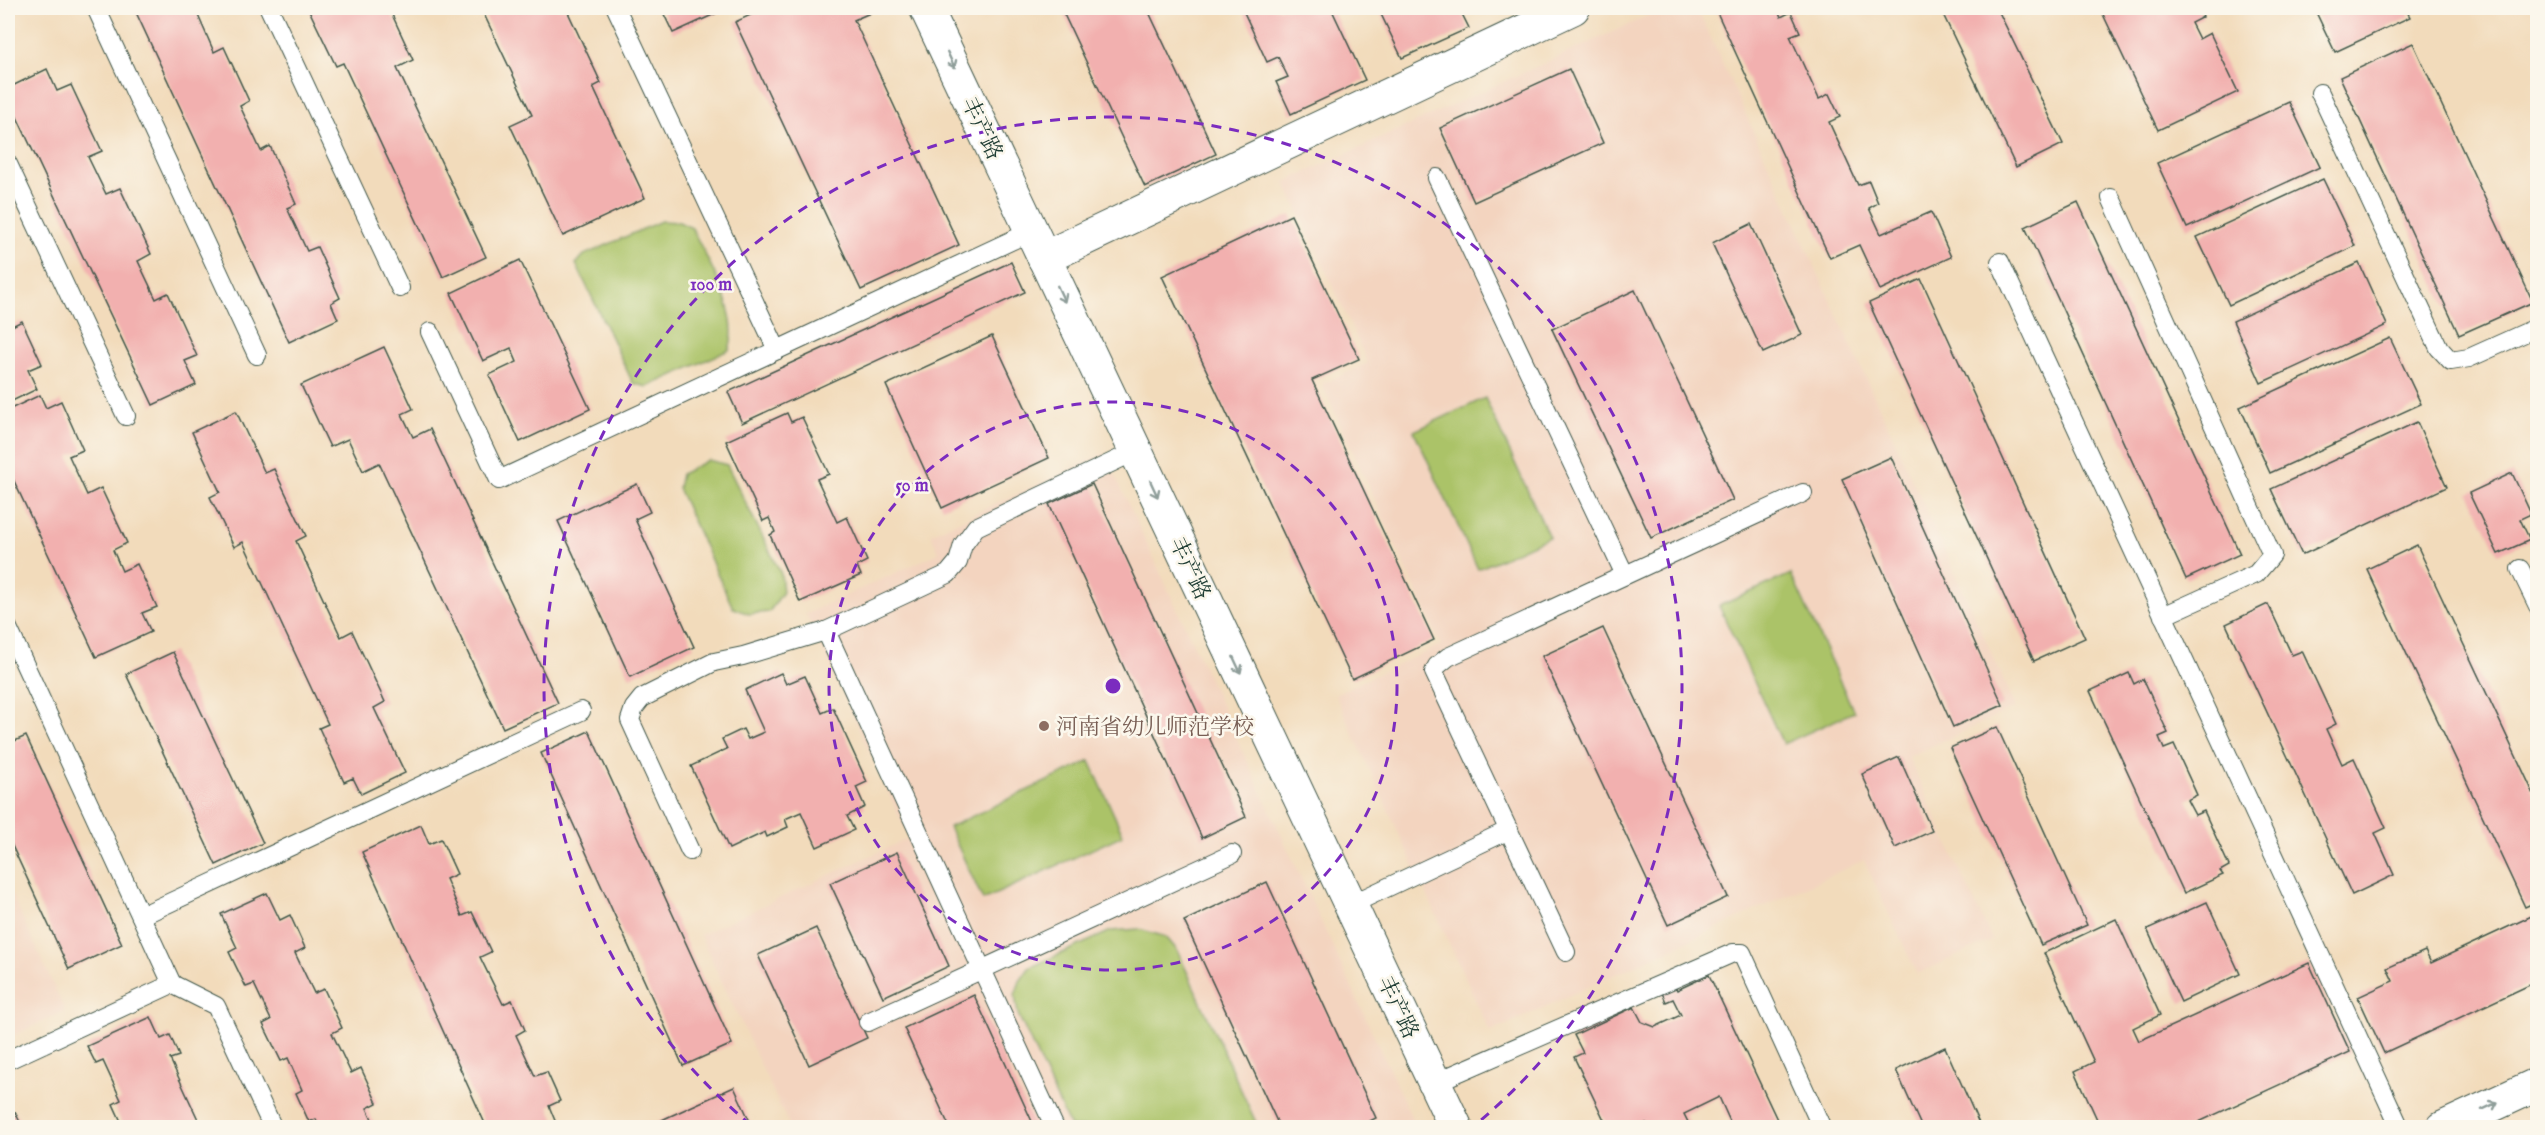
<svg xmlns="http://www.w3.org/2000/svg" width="2545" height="1135" font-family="'IM FELL English','Noto Serif SC',serif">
  <rect width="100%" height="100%" fill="#fbf7ec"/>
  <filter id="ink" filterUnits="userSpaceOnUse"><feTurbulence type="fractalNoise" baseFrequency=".0167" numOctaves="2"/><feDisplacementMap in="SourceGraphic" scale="12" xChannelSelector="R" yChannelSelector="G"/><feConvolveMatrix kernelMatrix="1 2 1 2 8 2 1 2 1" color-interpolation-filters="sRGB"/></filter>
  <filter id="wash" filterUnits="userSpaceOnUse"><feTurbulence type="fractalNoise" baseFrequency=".008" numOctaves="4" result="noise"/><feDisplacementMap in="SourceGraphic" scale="24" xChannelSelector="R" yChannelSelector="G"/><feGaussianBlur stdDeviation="1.35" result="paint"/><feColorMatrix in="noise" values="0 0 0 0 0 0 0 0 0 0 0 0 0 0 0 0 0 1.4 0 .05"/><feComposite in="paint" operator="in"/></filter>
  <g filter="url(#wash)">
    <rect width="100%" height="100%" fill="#f2dbbb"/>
    <!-- built -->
    <g fill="#f3d4bf">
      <path d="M1665,8H1697L2016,707L1908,757L1992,940L1917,974L1864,860L1490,1032L1335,694L1441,645L1322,384L1368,363L1285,182Z"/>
      <path d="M1105,453L1416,1127H790L700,935L909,838L806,614L939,553L931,534Z"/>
      <path d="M8,886L65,1011L8,1038Z"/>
    </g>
    <!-- green -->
    <g fill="#abc368" stroke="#65804e" stroke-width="1.5">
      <path d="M661,221L679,222L692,228C708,263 742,313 729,350L647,387L633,383L576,264L584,255Z"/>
      <path d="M1485,398L1549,537L1478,569L1414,431Z"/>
      <path d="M708,460L727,465L781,574L783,592L769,612L749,614L733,608L678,488L681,474Z"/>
      <path d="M1791,574L1854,712L1783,744L1719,606Z"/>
      <path d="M1090,761L1123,835L983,900L949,827Z"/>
      <path d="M1139,929L1166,937L1177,950L1258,1127H1070L1018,1014L1015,995L1020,981L1029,968L1111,931Z"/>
    </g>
    <g id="blocks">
      <!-- building -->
      <g fill="#f2b0af">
        <path d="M134,8H209L197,13L214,52L224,47L249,101L240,106L261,151L270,146L296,204L287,208L307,251L317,247L340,298L331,303L338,319L289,342Z"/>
        <path d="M308,8H389L413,60L397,68L486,257L443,277L343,63L336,66Z"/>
        <path d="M481,8H566L601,83L593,87L645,198L563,236L510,125L532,115Z"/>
        <path d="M661,8H728L673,33Z"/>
        <path d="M752,8H868L870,13L854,20L959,245L861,290L735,22L755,13Z"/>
        <path d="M1061,8H1147L1216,154L1145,187Z"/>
        <path d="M1242,8H1331L1365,80L1291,114L1276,82L1288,77L1278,57L1267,62Z"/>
        <path d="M1378,8H1459L1469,28L1402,58Z"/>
        <path d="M1715,8H1777L1781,17L1791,12L1800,32L1790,36L1819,99L1829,94L1840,117L1829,122L1858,185L1869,181L1878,203L1869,208L1881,234L1931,212L1951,257L1880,290L1859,245L1830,258Z"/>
        <path d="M1940,8H1997L2063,144L2016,167Z"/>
        <path d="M2100,8H2198L2203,17L2191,23L2199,39L2210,33L2238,92L2158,130Z"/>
        <path d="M2314,8H2405L2410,17L2335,52Z"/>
        <path d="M2413,43L2533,302L2459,335L2340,77Z"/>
        <path d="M47,69L57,91L71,85L102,151L88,157L106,194L120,188L151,254L138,261L156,299L168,293L197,356L185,361L196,385L153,405L8,98V88Z"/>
        <path d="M1569,69L1603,143L1474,202L1440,128Z"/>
        <path d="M2289,102L2320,167L2187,228L2157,163Z"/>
        <path d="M2323,179L2355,246L2229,305L2197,237Z"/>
        <path d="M2078,202L2240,554L2186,579L2025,227Z"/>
        <path d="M1291,215L1359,359L1312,380L1434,640L1352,679L1162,276Z"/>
        <path d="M1751,224L1802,335L1763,353L1712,243Z"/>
        <path d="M520,260L590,409L520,442L489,375L517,362L511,348L483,361L451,293Z"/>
        <path d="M1011,262L1025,292L742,423L728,392Z"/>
        <path d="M2359,263L2387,325L2261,383L2233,321Z"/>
        <path d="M1921,279L2085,638L2034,661L1869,303Z"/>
        <path d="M1635,290L1733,500L1651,538L1552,329Z"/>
        <path d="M22,321L42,364L28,370L37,389L8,403V328Z"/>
        <path d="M992,336L1049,458L942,508L886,385Z"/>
        <path d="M2390,338L2421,404L2270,473L2240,407Z"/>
        <path d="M384,347L413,409L402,414L413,437L430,429L558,703L503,728L379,463L363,471L348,439L330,447L301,385Z"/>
        <path d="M40,395L46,408L61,401L83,450L69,456L87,495L101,488L127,543L113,550L122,571L137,564L157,607L142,613L151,632L96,657L8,468V410Z"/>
        <path d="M236,411L265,473L274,469L306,536L296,541L341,637L352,631L385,702L374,708L405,773L361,794L353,778L344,782L319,728L328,724L243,542L234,547L210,497L220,492L192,432Z"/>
        <path d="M787,413L791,422L802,417L829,474L817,479L837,522L847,517L867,561L857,566L861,575L800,602L770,535L775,532L769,518L763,521L726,441Z"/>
        <path d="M2417,422L2447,487L2302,555L2271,489Z"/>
        <path d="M1891,457L2003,705L1953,727L1842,479Z"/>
        <path d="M2512,473L2531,514L2520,519L2530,540L2498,554L2469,493Z"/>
        <path d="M637,484L650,512L635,519L694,647L630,677L558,521Z"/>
        <path d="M1092,484L1246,817L1202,838L1049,504Z"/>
        <path d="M2417,545L2538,803V901L2525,907L2367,569Z"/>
        <path d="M2268,604L2292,655L2302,651L2336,724L2326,729L2342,764L2354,758L2386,828L2375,833L2394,875L2352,895L2226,624Z"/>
        <path d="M1603,628L1728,897L1668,925L1542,656Z"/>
        <path d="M173,652L263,843L216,865L126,674Z"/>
        <path d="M781,673L786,684L805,676L822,713L833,708L867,782L856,787L865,807L847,816L854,830L817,847L801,812L785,819L788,827L767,837L765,832L729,849L691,766L727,749L722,739L743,729L748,739L764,732L745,690Z"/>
        <path d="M2129,673L2134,684L2143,679L2168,733L2159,737L2164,749L2174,745L2197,795L2187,800L2195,815L2204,811L2229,866L2220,871L2223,875L2184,893L2090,691Z"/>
        <path d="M1997,727L2087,925L2041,945L1950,748Z"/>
        <path d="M589,731L732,1044L683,1066L541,753Z"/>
        <path d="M26,736L122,944L69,969L8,837V744Z"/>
        <path d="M1899,757L1932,831L1895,848L1862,774Z"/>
        <path d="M421,825L429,844L441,839L457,874L446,879L462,916L472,912L491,952L480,957L503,1004L512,1000L525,1030L516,1035L535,1076L547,1072L560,1101L549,1106L558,1128H487L362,852Z"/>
        <path d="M897,852L949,966L883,997L830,883Z"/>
        <path d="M1267,882L1376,1118L1356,1128H1280L1184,921Z"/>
        <path d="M267,893L280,920L290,915L305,948L295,953L314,993L324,989L342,1028L332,1033L351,1073L361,1068L377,1103L367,1108L376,1128H320L316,1119L309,1122L296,1093L302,1090L288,1058L281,1061L263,1024L271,1020L254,984L246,987L229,952L237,948L221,914Z"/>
        <path d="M2207,902L2240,974L2181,1002L2147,929Z"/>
        <path d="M2538,913V981L2384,1053L2358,997L2393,981L2387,968L2425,951L2431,963Z"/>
        <path d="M2116,919L2160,1015L2133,1028L2139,1041L2309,963L2350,1052L2186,1128H2101L2075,1071L2094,1062L2044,953Z"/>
        <path d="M816,928L867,1038L809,1065L758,955Z"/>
        <path d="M1709,975L1781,1128H1733L1719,1097L1684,1114L1691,1128H1648L1646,1123L1637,1128H1608L1574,1057L1583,1053L1574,1035L1634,1007L1642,1022L1655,1027L1681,1015L1673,999L1666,1002L1660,988L1673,982L1677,990Z"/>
        <path d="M974,995L1035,1128H950L904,1028Z"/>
        <path d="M151,1017L161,1039L170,1035L179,1056L170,1059L202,1128H124L113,1104L121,1100L103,1061L96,1064L87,1046Z"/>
        <path d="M1945,1047L1981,1128H1922L1896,1070Z"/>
        <path d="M734,1087L753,1128H646L666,1118Z"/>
        <path d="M15,1112L23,1128H8V1116Z"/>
      </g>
    </g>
  </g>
  <g filter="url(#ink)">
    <use href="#blocks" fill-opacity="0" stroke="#3f5548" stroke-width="1.5"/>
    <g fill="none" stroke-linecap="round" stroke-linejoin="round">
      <!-- lane casing -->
      <g stroke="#3f5548" stroke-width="20">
        <g id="lane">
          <path d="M96,8L257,355"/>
          <path d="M269,8L400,288"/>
          <path d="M616,8L777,350"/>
          <path d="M2320,93L2439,348L2451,361L2469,358L2538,327"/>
          <path d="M8,164L126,416"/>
          <path d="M1437,178L1625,575"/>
          <path d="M2111,198L2272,555L2256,574L2163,616"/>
          <path d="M2000,262L2400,1128"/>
          <path d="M430,332L499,480L1032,231"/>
          <path d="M2520,569L2538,606"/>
          <path d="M8,628L172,984L8,1060"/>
          <path d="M826,631L1055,1128"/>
          <path d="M690,851L630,720L634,708L642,698L714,662L743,656L826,631L948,574L958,562L963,545L976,527L1136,451"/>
          <path d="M1350,905L1509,830"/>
          <path d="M141,916L581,711"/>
          <path d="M1566,952L1434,672L1437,666L1448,657L1803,493"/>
          <path d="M172,984L216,1006L273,1128"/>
          <path d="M868,1022L1232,854"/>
          <path d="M1434,1083L1733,953H1742L1822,1128"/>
        </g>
      </g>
      <!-- street casing -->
      <g stroke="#3f5548" stroke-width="35">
        <path id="street" d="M1044,258L1573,8"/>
      </g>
      <!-- secondary casing -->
      <g stroke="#3f5548" stroke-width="35">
        <g id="secondary">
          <path d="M926,8L1456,1128"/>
          <path d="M2443,1128L2538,1084"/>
        </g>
      </g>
      <!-- lane -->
      <use href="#lane" stroke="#fff" stroke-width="18"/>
      <!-- street -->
      <use href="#street" stroke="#fff" stroke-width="33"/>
      <!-- secondary -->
      <use href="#secondary" stroke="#fff" stroke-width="33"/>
    </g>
    <!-- one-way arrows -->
    <defs><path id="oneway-shaft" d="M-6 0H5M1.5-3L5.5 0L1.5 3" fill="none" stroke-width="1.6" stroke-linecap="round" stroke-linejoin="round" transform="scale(1.5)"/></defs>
    <g stroke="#8f9e9a">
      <use href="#oneway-shaft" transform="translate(951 60) rotate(65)"/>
      <use href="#oneway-shaft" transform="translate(1061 294) rotate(65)"/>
      <use href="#oneway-shaft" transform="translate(1154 489) rotate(65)"/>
      <use href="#oneway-shaft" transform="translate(1237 665) rotate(65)"/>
      <use href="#oneway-shaft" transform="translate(2490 1106) rotate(-25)"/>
    </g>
  </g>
  <!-- distance rings -->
  <g fill="none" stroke="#7b2cbf" stroke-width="3" stroke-dasharray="10 8">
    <circle cx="1113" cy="686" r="284"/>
    <path d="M751 1125A569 569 0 1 1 1475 1125"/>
  </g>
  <!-- markers -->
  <circle fill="#8d6e63" stroke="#fbf7ec" stroke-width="2" cx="1044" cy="726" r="6"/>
  <g text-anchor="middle" stroke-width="5" stroke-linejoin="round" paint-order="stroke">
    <!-- street labels -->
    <g font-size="22" fill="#1f3d34" stroke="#fbf7ec">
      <text transform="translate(983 128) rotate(65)" y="8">丰产路</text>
      <text transform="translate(1191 568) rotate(65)" y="8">丰产路</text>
      <text transform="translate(1399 1007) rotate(65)" y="8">丰产路</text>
    </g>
    <!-- education labels -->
    <g font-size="22" fill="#785e54" stroke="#fbf7ec" text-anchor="start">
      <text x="1056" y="734">河南省幼儿师范学校</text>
    </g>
  </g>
  <circle cx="1113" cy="686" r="9" fill="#7b2cbf" stroke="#fbf7ec" stroke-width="3"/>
  <g font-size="18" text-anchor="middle" font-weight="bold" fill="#7b2cbf" stroke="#fbf7ec" stroke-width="5" stroke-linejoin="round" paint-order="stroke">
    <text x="711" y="290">100 m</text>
    <text x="912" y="491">50 m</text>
  </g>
  <!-- margin -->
  <rect width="2545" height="1135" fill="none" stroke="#fbf7ec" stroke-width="30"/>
</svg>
